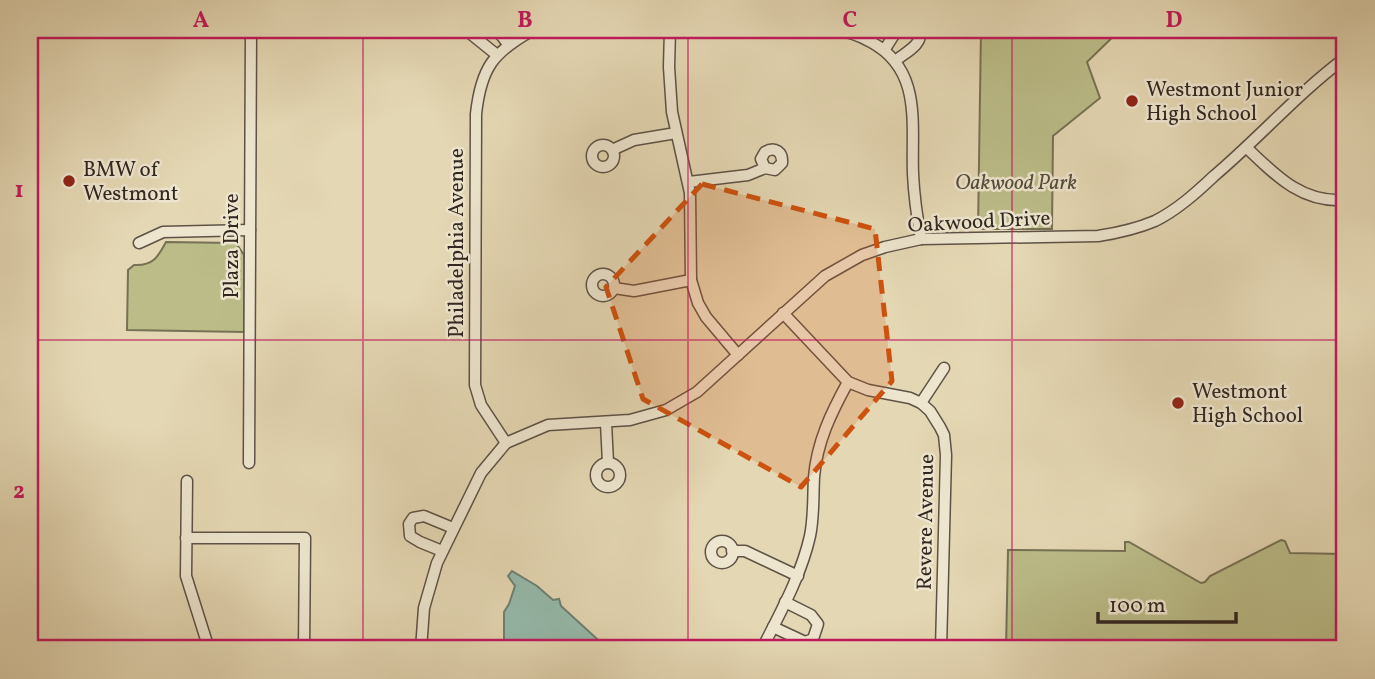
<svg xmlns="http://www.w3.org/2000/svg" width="1375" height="679" font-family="Vollkorn,serif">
  <rect width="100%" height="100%" fill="#e4d7b3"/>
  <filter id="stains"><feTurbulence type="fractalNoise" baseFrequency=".00286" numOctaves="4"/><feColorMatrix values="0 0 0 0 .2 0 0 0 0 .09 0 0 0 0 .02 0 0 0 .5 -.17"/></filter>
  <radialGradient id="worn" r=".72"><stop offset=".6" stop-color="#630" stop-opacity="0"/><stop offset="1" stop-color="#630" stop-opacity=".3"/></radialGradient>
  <!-- green -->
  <g fill="#bbbc88" stroke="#767154" stroke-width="2">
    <path d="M981,30H1120L1087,62L1100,98L1053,136L1052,229H978Z"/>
    <path d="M166,242L236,243L244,255V332L127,330L128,270L134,265C153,266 158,257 166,242Z"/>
    <path d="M1281,540L1285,541L1290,553L1345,554V649H1006L1008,550L1125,551V542H1129L1201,583L1205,582L1210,576Z"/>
  </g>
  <!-- water -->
  <path fill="#95baac" stroke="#6d7f74" stroke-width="2" d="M512,571L537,586L553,600L559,599L561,606L608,649H504V612L509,604L515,586L508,576Z"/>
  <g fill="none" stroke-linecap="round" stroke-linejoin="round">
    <!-- street casing -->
    <g stroke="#5e5246" stroke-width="13">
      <g id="street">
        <path d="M466,30L497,55"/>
        <path d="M497,30L508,44"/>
        <path d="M670,30L669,67L672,112L690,193L691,280L698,303L706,317L738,355"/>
        <path d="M835,30C848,31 860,36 871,42C923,70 911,125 913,174C914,196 917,217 921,239"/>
        <path d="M885,49L897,30"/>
        <path d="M895,61C906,52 923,45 920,30"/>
        <circle cx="603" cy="156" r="11"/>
        <path d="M1247,148C1276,176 1302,203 1345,200"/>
        <path d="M612,150L634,140L676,133"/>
        <path d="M689,182L748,175L765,168L775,170L782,163C783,152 775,146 765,152L761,159L765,168"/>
        <path d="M139,243L163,232L250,230"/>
        <circle cx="603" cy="285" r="11"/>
        <path d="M614,288L634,291L691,280"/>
        <path d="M783,313L848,382L868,390L910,398L921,403L930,411L940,427L944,435L946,455L941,649"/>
        <path d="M921,403L944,368"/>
        <path d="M606,423L608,463"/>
        <path d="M506,443L481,405L475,385L476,114C481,68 493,52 533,30"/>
        <path d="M249,463L251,30"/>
        <circle cx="608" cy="475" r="12"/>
        <path d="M187,481L186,576L209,649"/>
        <path d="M186,538H305L304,649"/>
        <circle cx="722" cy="552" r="11"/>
        <path d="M442,551L420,542L410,536L409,524L413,518L424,516L453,528"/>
        <path d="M732,551H745L798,576"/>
        <path d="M773,627L805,642L813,639L818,624L811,615L785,602"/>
        <path d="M421,649L424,608L437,563L481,473L506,443L548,425L630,420L666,410L697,392L825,276L862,255L885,247L921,239L1098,236C1118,233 1136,229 1155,221C1177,210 1196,193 1214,176C1259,138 1298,93 1345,58"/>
        <path d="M762,649C780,613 801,576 810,536C814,517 813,497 814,477C817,442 831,413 848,382"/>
      </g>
    </g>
    <!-- street -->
    <use href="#street" stroke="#ede5ce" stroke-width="10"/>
  </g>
  <!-- marked area -->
  <path fill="#cd510f" fill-opacity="0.2" stroke="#cd510f" stroke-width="5" stroke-dasharray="14 9" stroke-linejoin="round" d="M702,184L875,229L892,381L801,487L643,399L606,287Z"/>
  <!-- grid -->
  <path fill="none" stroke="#c2185b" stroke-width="2" stroke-opacity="0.55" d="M363,30V649M688,30V649M1012,30V649M30,340H1345"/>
  <!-- markers -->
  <g fill="#8f2418" stroke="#ede5ce" stroke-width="2.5">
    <circle cx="1132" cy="101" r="7"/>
    <circle cx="69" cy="181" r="7"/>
    <circle cx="1178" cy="403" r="7"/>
  </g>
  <g text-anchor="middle" stroke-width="5" stroke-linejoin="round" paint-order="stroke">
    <!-- poi labels -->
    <g font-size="21" fill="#322621" stroke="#ede5ce" text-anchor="start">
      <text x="1146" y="96">Westmont Junior<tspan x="1146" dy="24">High School</tspan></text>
      <text x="83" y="176">BMW of<tspan x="83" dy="24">Westmont</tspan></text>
      <text x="1192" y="398">Westmont<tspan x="1192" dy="24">High School</tspan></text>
    </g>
    <!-- park labels -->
    <g font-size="21" font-style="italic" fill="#544c3b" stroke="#ede5ce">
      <text x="1016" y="189">Oakwood Park</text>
    </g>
    <!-- street labels -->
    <g font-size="21" fill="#322621" stroke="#ede5ce">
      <text transform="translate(979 221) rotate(-3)" y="7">Oakwood Drive</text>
      <text transform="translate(456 243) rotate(-90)" y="7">Philadelphia Avenue</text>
      <text transform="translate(231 246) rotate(-90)" y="7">Plaza Drive</text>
      <text transform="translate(925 522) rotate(-89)" y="7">Revere Avenue</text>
    </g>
  </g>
  <!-- margin -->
  <rect width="1375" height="679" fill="none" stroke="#e4d7b3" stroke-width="77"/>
  <!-- scale -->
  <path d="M1098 612v10h138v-10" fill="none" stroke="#322621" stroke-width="3.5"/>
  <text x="1109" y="612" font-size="21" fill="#322621" stroke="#ede5ce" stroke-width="5" paint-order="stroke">100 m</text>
  <rect x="38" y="38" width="1298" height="602" fill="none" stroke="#c2185b" stroke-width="2.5"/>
  <g font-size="23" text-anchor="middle" font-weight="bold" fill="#c2185b">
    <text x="201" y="27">A</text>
    <text x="525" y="27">B</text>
    <text x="850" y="27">C</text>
    <text x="1174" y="27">D</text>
    <text x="19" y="197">1</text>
    <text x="19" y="498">2</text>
  </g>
  <rect width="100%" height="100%" filter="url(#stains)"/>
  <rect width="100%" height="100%" fill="url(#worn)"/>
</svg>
